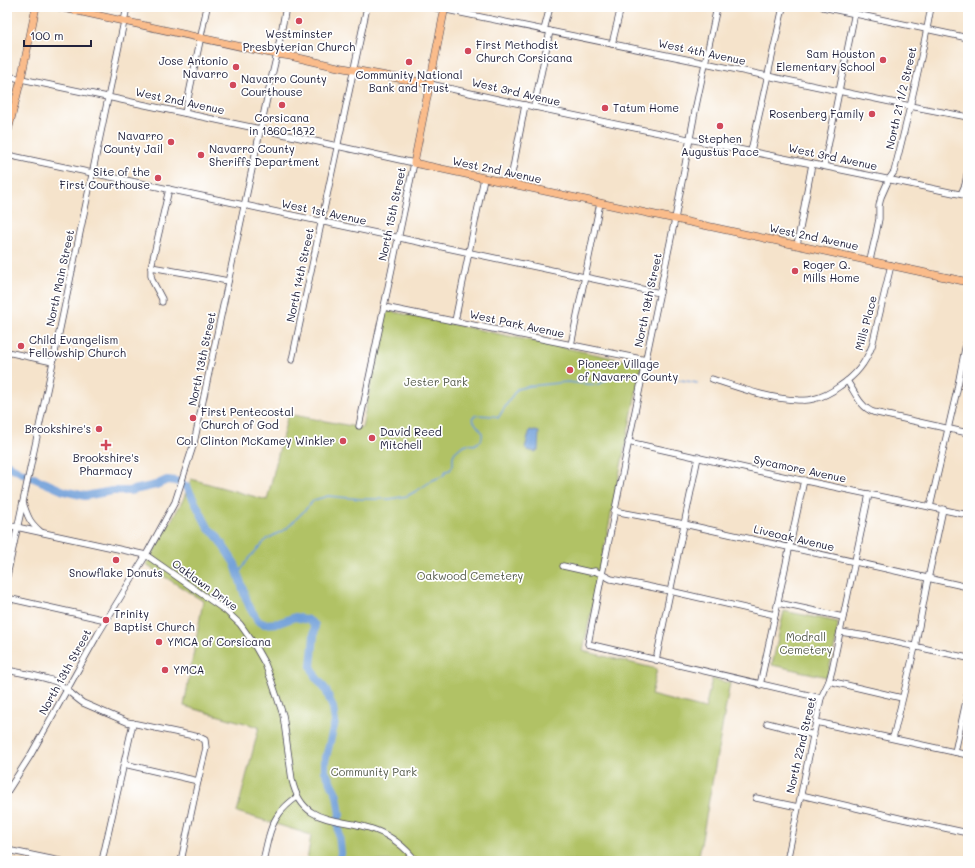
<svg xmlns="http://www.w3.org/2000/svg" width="975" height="868" font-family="Mali,sans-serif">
  <rect width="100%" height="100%" fill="#fff"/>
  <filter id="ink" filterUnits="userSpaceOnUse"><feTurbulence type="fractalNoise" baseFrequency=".025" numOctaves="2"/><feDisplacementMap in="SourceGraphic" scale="8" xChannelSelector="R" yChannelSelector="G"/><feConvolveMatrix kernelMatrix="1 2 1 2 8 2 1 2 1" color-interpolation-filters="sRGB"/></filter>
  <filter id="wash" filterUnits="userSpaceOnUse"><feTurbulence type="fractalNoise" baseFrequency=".012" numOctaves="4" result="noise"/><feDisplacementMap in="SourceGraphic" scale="16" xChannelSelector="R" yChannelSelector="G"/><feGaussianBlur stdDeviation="0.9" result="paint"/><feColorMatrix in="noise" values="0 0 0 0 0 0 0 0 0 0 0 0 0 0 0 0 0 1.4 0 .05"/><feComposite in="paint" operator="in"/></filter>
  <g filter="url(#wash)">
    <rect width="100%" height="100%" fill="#f5e3cb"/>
    <!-- green -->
    <g fill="#b1c265" stroke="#6a7250">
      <path d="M385,310L642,364L583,651L657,669L651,695L705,709L712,679L730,683L698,861H307L311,835L237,812L259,727L184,706L203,601L146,565L183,500L191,479L267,500L288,414L362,428Z"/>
      <path d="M784,611L838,622L836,641L827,677L772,665Z"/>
    </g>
    <!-- water -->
    <path fill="#6e9ed8" stroke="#48608a" d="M530,430L539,432L538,450L535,452L527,450L525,448Z"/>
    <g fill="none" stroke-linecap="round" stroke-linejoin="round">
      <!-- stream -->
      <g stroke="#6e9ed8" stroke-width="1.5">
        <path d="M649,374L697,383"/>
        <path d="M238,575L249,558L267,539L286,529L304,511L314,500L328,496L361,499H390L407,496L418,490L433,480L443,476L446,471L450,470L453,465V456L455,452L462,446L467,444L474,445L481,441C485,430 478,429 473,420L472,418L476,415L494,416L498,418C504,409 510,398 517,389L530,386L567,382L597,385L621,373L636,374"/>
      </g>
      <!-- river -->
      <g stroke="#6e9ed8" stroke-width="8">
        <path d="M7,464L11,467L22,473L64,491L85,496L112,491H129L156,485L167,480L176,481L187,487L209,529L216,535L235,564L245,596L250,608L258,621L264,624L279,623L295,617L308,620L315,625L311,666L315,676L326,690L333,708L335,722L325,761V771L337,795L340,815L339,817"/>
        <path d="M338,825L341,853L339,861"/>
      </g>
    </g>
  </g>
  <g filter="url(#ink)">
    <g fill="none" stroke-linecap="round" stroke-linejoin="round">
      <!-- minor casing -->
      <g stroke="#423f51" stroke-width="7">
        <g id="minor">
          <path d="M432,7L705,63L910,106L968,117"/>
          <path d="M717,7L696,106L675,219L627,450L588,644L821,698"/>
          <path d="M823,7L968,38"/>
          <path d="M544,30L550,7"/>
          <path d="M612,44L621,7"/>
          <path d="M7,76L260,129L414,163L359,426"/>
          <path d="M430,84C608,125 789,158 968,196"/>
          <path d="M534,107L550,31"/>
          <path d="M185,113L207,7"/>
          <path d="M751,151L783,7"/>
          <path d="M7,155L660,293"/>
          <path d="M824,166L856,7"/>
          <path d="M510,184L525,105"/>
          <path d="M961,194L965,185L968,170"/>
          <path d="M797,245L812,164"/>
          <path d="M870,260L876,234L879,219V206L881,197L889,179L894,172C908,117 921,63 931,7"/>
          <path d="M151,267L191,274L228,281"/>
          <path d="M162,302V299L153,282L151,276V267L169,189"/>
          <path d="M384,307L646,360"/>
          <path d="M455,321L484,178"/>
          <path d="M571,345L600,203"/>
          <path d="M7,352L53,362"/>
          <path d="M292,360L367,7"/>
          <path d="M712,379C740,388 769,399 798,400C803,400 808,401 813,399C823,397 832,392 840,386C856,375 865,364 872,346L891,265"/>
          <path d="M847,381C855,392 860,407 873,412L968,433"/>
          <path d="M628,442L758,471L968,515"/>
          <path d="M23,503C28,517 29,522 41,532"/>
          <path d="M930,507L957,390L968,333"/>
          <path d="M614,511L684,524L968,587"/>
          <path d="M7,525L146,555L226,611L240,624L252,641L265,664L272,682L283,715L292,780C303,828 338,816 375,830C391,836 405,847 416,861"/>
          <path d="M563,566L590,572L595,571L611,579L670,591L775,615"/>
          <path d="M7,576L53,362L127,7"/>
          <path d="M7,598L106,620"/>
          <path d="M778,603L843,617"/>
          <path d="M840,632L867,636L968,658"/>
          <path d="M656,660L698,457"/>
          <path d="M7,670C20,673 48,677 58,683C67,689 74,697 83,703L127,722L199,737L205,740L206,748L198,781L181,861"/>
          <path d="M829,681L902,698"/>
          <path d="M760,685L804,480"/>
          <path d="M816,722L968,755"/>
          <path d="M767,723L814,735"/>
          <path d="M893,738L915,647L928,579L943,509"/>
          <path d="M955,752L968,692"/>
          <path d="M124,764L198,781"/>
          <path d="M7,792L30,756L98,634L146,555L175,502L194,443L270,84L277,54L286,7"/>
          <path d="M801,795L903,819L968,833"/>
          <path d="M756,798L798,807"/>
          <path d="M7,850L60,861"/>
          <path d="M102,861L133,723"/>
          <path d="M263,861C267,845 269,827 279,814C284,807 290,802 297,797"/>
          <path d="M787,861L821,698L829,681L832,670L869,494"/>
        </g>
      </g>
      <!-- major casing -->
      <g stroke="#423f51" stroke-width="8">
        <g id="major">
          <path d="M59,7L270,53L290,56L338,67L430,84"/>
          <path d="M445,7L414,163L968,282"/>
          <path d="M7,135L21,79L36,7"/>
        </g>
      </g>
      <!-- minor -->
      <use href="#minor" stroke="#fff" stroke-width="5.5"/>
      <!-- major -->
      <use href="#major" stroke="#fabc8b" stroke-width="7"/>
    </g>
  </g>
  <!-- markers -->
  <g fill="#d1495b" stroke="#fff" stroke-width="1.5">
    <circle cx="299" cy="21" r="4"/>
    <circle cx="468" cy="51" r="4"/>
    <circle cx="883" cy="60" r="4"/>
    <circle cx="409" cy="62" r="4"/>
    <circle cx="236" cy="67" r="4"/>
    <circle cx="233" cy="85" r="4"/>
    <circle cx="282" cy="105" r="4"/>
    <circle cx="605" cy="108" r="4"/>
    <circle cx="872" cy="114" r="4"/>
    <circle cx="720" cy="126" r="4"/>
    <circle cx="171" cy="142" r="4"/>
    <circle cx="201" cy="155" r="4"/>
    <circle cx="158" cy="178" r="4"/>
    <circle cx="795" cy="271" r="4"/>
    <circle cx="21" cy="346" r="4"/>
    <circle cx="570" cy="370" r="4"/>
    <circle cx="193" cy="418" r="4"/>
    <circle cx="99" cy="429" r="4"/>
    <circle cx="372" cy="438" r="4"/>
    <circle cx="343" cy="441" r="4"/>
    <path d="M104 439h4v4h4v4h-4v4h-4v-4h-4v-4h4z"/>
    <circle cx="116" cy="560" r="4"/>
    <circle cx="106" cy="620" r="4"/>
    <circle cx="159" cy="642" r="4"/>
    <circle cx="165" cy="670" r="4"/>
  </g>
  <g text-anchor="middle" stroke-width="3.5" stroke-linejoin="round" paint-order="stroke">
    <!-- poi labels -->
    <g font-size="11" fill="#22223b" stroke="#fff" text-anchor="start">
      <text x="299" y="38" text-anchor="middle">Westminster<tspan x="299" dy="13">Presbyterian Church</tspan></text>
      <text x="476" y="49">First Methodist<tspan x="476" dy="13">Church Corsicana</tspan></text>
      <text x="875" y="58" text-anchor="end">Sam Houston<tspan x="875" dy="13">Elementary School</tspan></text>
      <text x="228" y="65" text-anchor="end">Jose Antonio<tspan x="228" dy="13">Navarro</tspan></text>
      <text x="409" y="79" text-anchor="middle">Community National<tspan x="409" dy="13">Bank and Trust</tspan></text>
      <text x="241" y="83">Navarro County<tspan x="241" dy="13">Courthouse</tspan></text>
      <text x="613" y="112">Tatum Home</text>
      <text x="864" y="118" text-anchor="end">Rosenberg Family</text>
      <text x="282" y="122" text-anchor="middle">Corsicana<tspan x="282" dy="13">in 1860-1872</tspan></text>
      <text x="163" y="140" text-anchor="end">Navarro<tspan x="163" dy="13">County Jail</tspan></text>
      <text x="720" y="143" text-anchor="middle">Stephen<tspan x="720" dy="13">Augustus Pace</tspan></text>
      <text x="209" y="153">Navarro County<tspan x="209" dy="13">Sheriffs Department</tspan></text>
      <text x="150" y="176" text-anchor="end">Site of the<tspan x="150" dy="13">First Courthouse</tspan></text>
      <text x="803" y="269">Roger Q.<tspan x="803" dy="13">Mills Home</tspan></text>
      <text x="29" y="344">Child Evangelism<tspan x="29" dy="13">Fellowship Church</tspan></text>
      <text x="578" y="368">Pioneer Village<tspan x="578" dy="13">of Navarro County</tspan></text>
      <text x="201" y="416">First Pentecostal<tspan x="201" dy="13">Church of God</tspan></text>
      <text x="91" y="433" text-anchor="end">Brookshire's</text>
      <text x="380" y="436">David Reed<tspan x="380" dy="13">Mitchell</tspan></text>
      <text x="335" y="445" text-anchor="end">Col. Clinton McKamey Winkler</text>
      <text x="106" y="462" text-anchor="middle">Brookshire's<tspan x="106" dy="13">Pharmacy</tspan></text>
      <text x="116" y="577" text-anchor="middle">Snowflake Donuts</text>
      <text x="114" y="618">Trinity<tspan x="114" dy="13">Baptist Church</tspan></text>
      <text x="167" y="646">YMCA of Corsicana</text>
      <text x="173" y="674">YMCA</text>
    </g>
    <!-- street labels -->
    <g font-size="11" fill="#22223b" stroke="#fff">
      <text transform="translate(702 52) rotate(12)" y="4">West 4th Avenue</text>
      <text transform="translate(516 92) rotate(13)" y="4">West 3rd Avenue</text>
      <text transform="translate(901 98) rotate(-77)" y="4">North 21 1/2 Street</text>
      <text transform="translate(180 101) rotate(12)" y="4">West 2nd Avenue</text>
      <text transform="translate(833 157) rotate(12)" y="4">West 3rd Avenue</text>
      <text transform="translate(497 170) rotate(12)" y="4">West 2nd Avenue</text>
      <text transform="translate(324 212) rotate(12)" y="4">West 1st Avenue</text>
      <text transform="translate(392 214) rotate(-78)" y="4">North 15th Street</text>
      <text transform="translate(814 237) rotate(12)" y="4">West 2nd Avenue</text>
      <text transform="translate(300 275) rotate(-78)" y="4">North 14th Street</text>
      <text transform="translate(60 278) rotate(-78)" y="4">North Main Street</text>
      <text transform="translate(648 300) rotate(-78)" y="4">North 19th Street</text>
      <text transform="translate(866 323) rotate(-75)" y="4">Mills Place</text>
      <text transform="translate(517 324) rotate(12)" y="4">West Park Avenue</text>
      <text transform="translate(202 359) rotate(-78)" y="4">North 13th Street</text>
      <text transform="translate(800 469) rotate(12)" y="4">Sycamore Avenue</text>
      <text transform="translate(794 538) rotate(13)" y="4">Liveoak Avenue</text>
      <text transform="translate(205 585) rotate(36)" y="4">Oaklawn Drive</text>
      <text transform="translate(65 672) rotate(-61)" y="4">North 13th Street</text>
      <text transform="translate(801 745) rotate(-77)" y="4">North 22nd Street</text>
    </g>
    <!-- park labels -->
    <g font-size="11" fill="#545a4a" stroke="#fff">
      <text x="436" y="386">Jester Park</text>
      <text x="470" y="580">Oakwood Cemetery</text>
      <text x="806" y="641">Modrall<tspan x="806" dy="13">Cemetery</tspan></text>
      <text x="374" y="776">Community Park</text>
    </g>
  </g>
  <!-- margin -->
  <rect width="975" height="868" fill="none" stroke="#fff" stroke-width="24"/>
  <!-- scale -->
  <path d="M24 40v6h67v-6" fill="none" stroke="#22223b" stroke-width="2"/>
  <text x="30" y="40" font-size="12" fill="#22223b" stroke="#ffffff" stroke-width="3" paint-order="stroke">100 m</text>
</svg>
